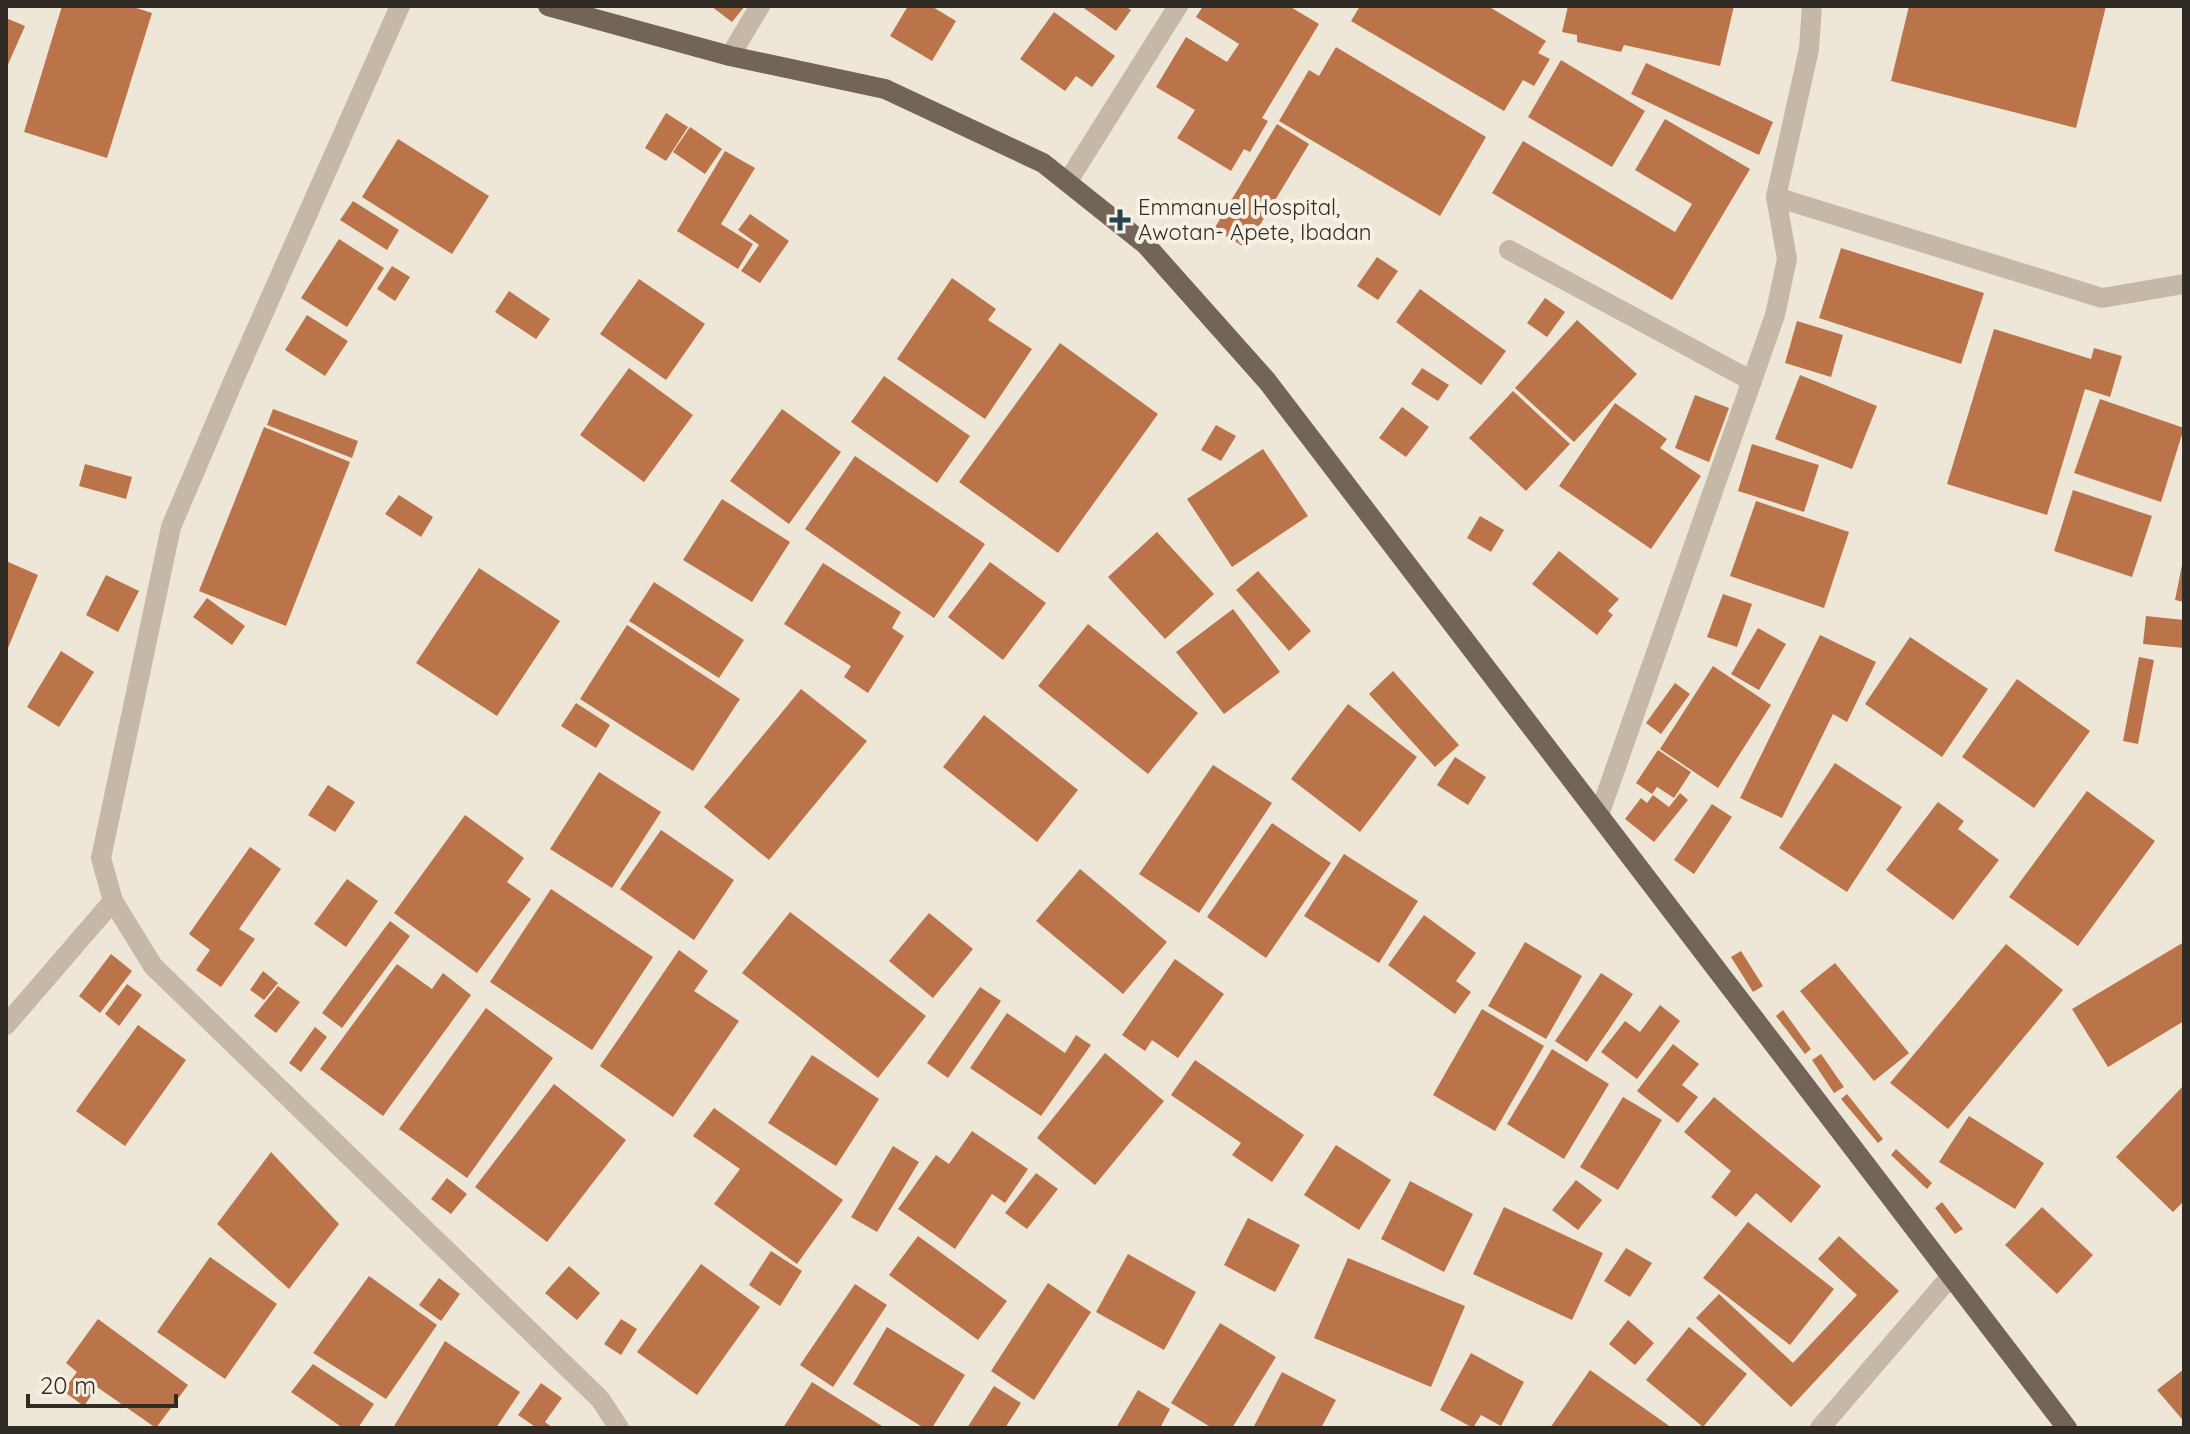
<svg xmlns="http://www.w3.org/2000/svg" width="2190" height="1434" font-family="Quicksand,sans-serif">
  <rect width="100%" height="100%" fill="#eee7d8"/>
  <!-- building -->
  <g fill="#bb744a">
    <path d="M62,6H130L152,13L107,158L24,132Z"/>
    <path d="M711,6H745L732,22Z"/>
    <path d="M908,6H931L956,21L932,61L890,36Z"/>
    <path d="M1081,6H1125L1131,10L1116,31Z"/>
    <path d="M1203,6H1289L1319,24L1262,118L1268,121L1250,152L1244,149L1231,171L1177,138L1195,110L1156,87L1186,37L1227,62L1239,44L1196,17Z"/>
    <path d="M1360,6H1488L1546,41L1538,53L1550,59L1534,86L1523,80L1504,111L1351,21Z"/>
    <path d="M1568,6H1734L1720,66L1624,45L1621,52L1577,42V35L1562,32Z"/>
    <path d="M1909,6H2106L2076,128L1891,81Z"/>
    <path d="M1054,12L1115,56L1092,87L1076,76L1065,91L1020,59Z"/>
    <path d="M6,18L25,26L6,69Z"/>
    <path d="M1336,47L1486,137L1440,216L1279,121L1309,70L1319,76Z"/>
    <path d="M1561,60L1645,111L1612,167L1528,117Z"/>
    <path d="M1646,63L1773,122L1759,155L1631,94Z"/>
    <path d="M666,113L688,127L666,161L645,148Z"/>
    <path d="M1665,119L1750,169L1672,300L1492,193L1523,141L1675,232L1692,204L1635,170Z"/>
    <path d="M1277,124L1309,144L1246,248L1214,229Z"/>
    <path d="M690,127L722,149L705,174L673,152Z"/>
    <path d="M398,139L489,196L452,254L362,197Z"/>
    <path d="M725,151L755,168L721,224L753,244L738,269L677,231Z"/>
    <path d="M353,201L399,230L387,250L340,220Z"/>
    <path d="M750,214L789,241L760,283L741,271L759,245L738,230Z"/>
    <path d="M339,239L384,268L347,327L301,298Z"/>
    <path d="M1841,248L1984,293L1961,364L1819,318Z"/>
    <path d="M1377,257L1398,271L1378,300L1357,286Z"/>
    <path d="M392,266L410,277L395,301L377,289Z"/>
    <path d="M952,278L996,309L988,320L1032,349L985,419L897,359Z"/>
    <path d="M639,279L705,324L666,380L600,334Z"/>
    <path d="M1420,289L1506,351L1481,385L1396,322Z"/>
    <path d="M509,291L550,319L536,339L495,312Z"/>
    <path d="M1545,298L1565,312L1547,337L1527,323Z"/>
    <path d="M307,315L348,341L325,376L285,350Z"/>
    <path d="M1577,320L1637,374L1574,442L1515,388Z"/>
    <path d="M1797,321L1843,335L1831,377L1785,363Z"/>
    <path d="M1994,329L2091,359L2094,348L2122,356L2110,397L2085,389L2047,515L1947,484Z"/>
    <path d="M1060,343L1158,414L1058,553L959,482Z"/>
    <path d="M629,368L693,415L644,482L580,435Z"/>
    <path d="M1422,368L1449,385L1438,401L1411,384Z"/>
    <path d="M1800,375L1877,406L1852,469L1775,439Z"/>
    <path d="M884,376L970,436L937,483L851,422Z"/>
    <path d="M1513,391L1570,444L1526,491L1469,438Z"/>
    <path d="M1695,395L1729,408L1709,462L1675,448Z"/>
    <path d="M2100,399L2184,428L2161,502L2074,473Z"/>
    <path d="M1615,403L1667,439L1660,448L1701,476L1651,549L1559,486Z"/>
    <path d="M1402,407L1429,427L1406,457L1379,438Z"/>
    <path d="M273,409L358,441L352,458L267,425Z"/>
    <path d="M782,409L841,452L789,524L730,481Z"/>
    <path d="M1216,425L1236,436L1221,461L1201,450Z"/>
    <path d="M264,427L350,462L286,626L199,591Z"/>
    <path d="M1752,444L1819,465L1804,512L1738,491Z"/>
    <path d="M1263,449L1308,516L1232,567L1187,499Z"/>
    <path d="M855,456L985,544L934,618L805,529Z"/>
    <path d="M85,464L132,477L126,499L79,486Z"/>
    <path d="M2073,490L2152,516L2132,577L2054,551Z"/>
    <path d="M399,495L433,517L421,537L385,514Z"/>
    <path d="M722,499L790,542L752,602L683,560Z"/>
    <path d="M1756,501L1849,532L1824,608L1730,576Z"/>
    <path d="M1480,516L1504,530L1491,552L1467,538Z"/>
    <path d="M1157,532L1214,594L1165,639L1108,577Z"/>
    <path d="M1559,551L1619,599L1608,611L1613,615L1597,635L1532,584Z"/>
    <path d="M2183,560L2184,561V602L2175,600Z"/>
    <path d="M6,561L38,575L6,653Z"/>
    <path d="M990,562L1046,603L1003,660L948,617Z"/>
    <path d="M823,563L901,612L892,628L904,636L868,693L844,677L851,666L784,624Z"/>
    <path d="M479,568L560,621L497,716L416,663Z"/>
    <path d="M1258,571L1311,631L1289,651L1236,590Z"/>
    <path d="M106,575L139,591L118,632L86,615Z"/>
    <path d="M654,582L744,640L719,678L629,621Z"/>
    <path d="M1723,594L1752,604L1737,647L1707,637Z"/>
    <path d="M207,598L245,626L232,645L193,617Z"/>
    <path d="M1233,609L1280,672L1224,714L1176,652Z"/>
    <path d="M2146,616L2184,620V648L2143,644Z"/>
    <path d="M1088,624L1198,713L1148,774L1038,686Z"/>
    <path d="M627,625L740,699L693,771L580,699Z"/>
    <path d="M1758,628L1786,644L1759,690L1731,674Z"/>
    <path d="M1820,635L1876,662L1847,722L1833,714L1782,818L1740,798Z"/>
    <path d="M1910,637L1988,689L1942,757L1865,704Z"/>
    <path d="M61,651L94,672L59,727L27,707Z"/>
    <path d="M2139,657L2154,660L2138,744L2123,741Z"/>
    <path d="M1713,666L1771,705L1718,788L1660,749Z"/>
    <path d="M1393,671L1459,745L1435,767L1369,694Z"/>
    <path d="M2017,679L2090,731L2034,808L1962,757Z"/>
    <path d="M1675,683L1690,694L1661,734L1646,723Z"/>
    <path d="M801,689L867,741L769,860L704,807Z"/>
    <path d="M576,703L610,725L596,748L561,726Z"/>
    <path d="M1348,704L1417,757L1360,832L1291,779Z"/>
    <path d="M984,715L1078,790L1037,842L943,767Z"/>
    <path d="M1658,750L1691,772L1674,798L1657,787L1652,794L1636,783Z"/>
    <path d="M1455,757L1486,777L1468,805L1437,785Z"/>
    <path d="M1835,763L1902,807L1847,892L1779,848Z"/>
    <path d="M1213,765L1272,803L1199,913L1139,874Z"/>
    <path d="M599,772L661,812L612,888L550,849Z"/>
    <path d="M328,785L355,802L335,832L308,815Z"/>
    <path d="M2087,791L2155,841L2078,946L2009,897Z"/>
    <path d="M1680,793L1688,800L1654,842L1625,819L1641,798L1647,803L1653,795L1669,807Z"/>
    <path d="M1938,802L1964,821L1958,829L1999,860L1953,920L1886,870Z"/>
    <path d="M1712,804L1732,817L1694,874L1674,860Z"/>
    <path d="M465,815L524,858L507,882L531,899L477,973L394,913Z"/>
    <path d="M1272,823L1331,863L1266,958L1207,917Z"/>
    <path d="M661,830L734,880L694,940L620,889Z"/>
    <path d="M250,847L281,869L239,929L255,939L221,987L196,970L210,950L189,934Z"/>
    <path d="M1344,854L1418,901L1379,963L1304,916Z"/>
    <path d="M1080,869L1167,942L1123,994L1036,921Z"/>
    <path d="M347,879L378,901L346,947L314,924Z"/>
    <path d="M551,889L653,957L592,1050L490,982Z"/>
    <path d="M790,912L926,1016L878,1078L742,973Z"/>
    <path d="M929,913L973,949L933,998L889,961Z"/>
    <path d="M1424,915L1476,953L1456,981L1471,992L1455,1014L1388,965Z"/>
    <path d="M390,921L410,936L342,1028L322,1013Z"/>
    <path d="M1525,942L1582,976L1546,1039L1488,1006Z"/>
    <path d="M2184,942V1021L2108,1067L2072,1009Z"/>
    <path d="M2006,944L2063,990L1948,1129L1890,1083Z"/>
    <path d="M679,950L708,971L694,991L739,1021L673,1117L600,1066Z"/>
    <path d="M1741,951L1763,986L1753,992L1731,957Z"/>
    <path d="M111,954L132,971L100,1013L79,996Z"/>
    <path d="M1175,959L1224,994L1178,1058L1152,1040L1145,1051L1122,1035Z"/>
    <path d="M1835,963L1909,1053L1874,1081L1800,991Z"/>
    <path d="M397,964L432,989L443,973L471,995L383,1116L320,1069Z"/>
    <path d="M263,971L278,983L264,1000L250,990Z"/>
    <path d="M1601,973L1633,994L1587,1062L1555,1041Z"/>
    <path d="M127,984L142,995L119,1026L105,1014Z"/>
    <path d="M278,986L300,1002L276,1033L254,1016Z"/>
    <path d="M980,987L1001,1001L948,1078L927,1063Z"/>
    <path d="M1660,1005L1680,1021L1637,1079L1601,1052L1625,1021L1640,1032Z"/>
    <path d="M486,1008L553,1058L467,1178L399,1129Z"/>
    <path d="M1482,1009L1544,1046L1495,1131L1433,1095Z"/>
    <path d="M1783,1010L1811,1049L1805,1054L1776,1016Z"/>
    <path d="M1007,1013L1065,1053L1076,1035L1091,1045L1041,1116L970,1068Z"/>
    <path d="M138,1025L186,1060L125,1146L76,1111Z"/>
    <path d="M315,1027L327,1037L301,1072L289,1063Z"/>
    <path d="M1673,1044L1699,1064L1682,1085L1698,1097L1678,1123L1637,1091Z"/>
    <path d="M1552,1049L1609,1084L1564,1159L1507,1124Z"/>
    <path d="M1105,1053L1164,1101L1095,1185L1037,1138Z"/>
    <path d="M1821,1054L1844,1087L1834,1093L1812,1060Z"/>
    <path d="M812,1055L879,1099L836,1166L768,1123Z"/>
    <path d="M1195,1060L1304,1135L1272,1182L1232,1155L1241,1143L1171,1095Z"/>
    <path d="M554,1084L626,1140L547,1242L475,1187Z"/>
    <path d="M2184,1085V1201L2173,1212L2116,1157Z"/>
    <path d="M1847,1094L1883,1139L1878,1143L1841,1099Z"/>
    <path d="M1623,1097L1662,1120L1618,1190L1580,1167Z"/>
    <path d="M1714,1097L1821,1186L1791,1223L1756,1193L1736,1217L1711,1197L1731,1171L1684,1132Z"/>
    <path d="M714,1108L843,1200L797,1264L714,1204L740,1169L693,1136Z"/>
    <path d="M1969,1116L2044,1163L2015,1209L1939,1162Z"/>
    <path d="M972,1131L1028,1169L1005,1203L992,1194L955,1249L898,1209L936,1155L949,1164Z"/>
    <path d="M1336,1145L1391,1180L1359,1230L1304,1195Z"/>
    <path d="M893,1146L919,1162L877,1232L851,1217Z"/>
    <path d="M1896,1149L1932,1183L1927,1189L1891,1155Z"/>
    <path d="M271,1152L339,1224L289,1289L217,1224Z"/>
    <path d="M1036,1173L1058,1189L1027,1229L1005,1213Z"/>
    <path d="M447,1178L467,1194L451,1214L431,1199Z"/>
    <path d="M1576,1180L1602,1200L1578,1230L1552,1210Z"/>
    <path d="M1410,1181L1473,1214L1444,1272L1381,1239Z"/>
    <path d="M1942,1202L1963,1229L1955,1234L1935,1208Z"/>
    <path d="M1504,1207L1603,1253L1572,1320L1473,1274Z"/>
    <path d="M2042,1207L2093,1255L2057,1294L2005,1245Z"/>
    <path d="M1248,1218L1300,1245L1275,1292L1224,1265Z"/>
    <path d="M1748,1222L1834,1289L1790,1345L1703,1278Z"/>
    <path d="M918,1236L1007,1301L978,1340L889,1275Z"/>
    <path d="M1839,1236L1899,1291L1791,1407L1696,1318L1719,1294L1793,1363L1857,1295L1818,1259Z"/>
    <path d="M1626,1248L1652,1263L1630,1297L1604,1281Z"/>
    <path d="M771,1251L802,1271L780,1306L749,1285Z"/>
    <path d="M1128,1254L1196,1292L1164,1350L1096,1312Z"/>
    <path d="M210,1257L277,1304L225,1379L157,1332Z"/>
    <path d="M1348,1258L1465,1306L1431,1387L1314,1338Z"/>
    <path d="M701,1264L760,1307L697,1395L637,1352Z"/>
    <path d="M569,1266L600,1293L577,1320L545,1293Z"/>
    <path d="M369,1276L437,1325L386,1399L313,1353Z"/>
    <path d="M439,1278L460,1294L441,1321L419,1305Z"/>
    <path d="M1048,1283L1091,1312L1034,1400L991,1371Z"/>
    <path d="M855,1284L887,1305L833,1387L800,1365Z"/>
    <path d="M98,1319L188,1385L156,1428L97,1387L84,1406L63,1391L77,1372L66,1363Z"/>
    <path d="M621,1319L637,1329L621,1355L604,1344Z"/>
    <path d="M1628,1320L1654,1343L1635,1365L1609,1344Z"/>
    <path d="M1220,1323L1276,1357L1232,1428H1212L1171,1403Z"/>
    <path d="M887,1327L965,1375L932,1428H924L853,1384Z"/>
    <path d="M1689,1327L1747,1374L1703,1427L1646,1380Z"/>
    <path d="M445,1341L520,1392L496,1428H393Z"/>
    <path d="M1471,1353L1524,1382L1501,1426L1481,1415L1473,1428L1440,1410Z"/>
    <path d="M313,1364L374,1404L358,1428H343L291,1392Z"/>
    <path d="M2184,1369V1417L2182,1419L2157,1390Z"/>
    <path d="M1590,1370L1672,1428H1550Z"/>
    <path d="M1282,1372L1336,1400L1321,1428H1253Z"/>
    <path d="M812,1382L885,1428H783Z"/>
    <path d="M541,1383L562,1398L545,1422L553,1428H532L534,1426L518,1415Z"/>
    <path d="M994,1386L1021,1403L1005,1428H967Z"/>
    <path d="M1138,1390L1170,1409L1160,1428H1116Z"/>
  </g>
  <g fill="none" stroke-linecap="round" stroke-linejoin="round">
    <!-- minor -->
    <g stroke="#c5b8a6" stroke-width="20">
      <path d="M400,6L232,384L171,527L101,858L113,901L153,966L600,1399L619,1428"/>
      <path d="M730,56L760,6"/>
      <path d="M1068,181L1178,6"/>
      <path d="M1776,197L2102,298L2184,284"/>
      <path d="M1509,250L1752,381"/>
      <path d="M1599,815L1775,315L1787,259L1776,197L1809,49L1812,6"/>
      <path d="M6,1025L113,901"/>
      <path d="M1820,1428L1951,1276"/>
    </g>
    <!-- major -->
    <path stroke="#726458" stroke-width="20" d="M548,6L730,56L885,89L1043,163L1146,245L1267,381L2067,1428"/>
  </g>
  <!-- markers -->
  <path fill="#20454f" stroke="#f7f0e4" stroke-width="3" d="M1116 208h8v8h8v8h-8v8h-8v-8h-8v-8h8z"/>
  <g text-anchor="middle" stroke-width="8" stroke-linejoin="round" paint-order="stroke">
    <!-- poi labels -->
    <g font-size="22" fill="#312b26" stroke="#f7f0e4" text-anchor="start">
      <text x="1138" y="215">Emmanuel Hospital,<tspan x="1138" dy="25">Awotan- Apete, Ibadan</tspan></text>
    </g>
  </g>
  <!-- border -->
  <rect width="2190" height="1434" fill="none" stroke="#312b26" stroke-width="16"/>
  <!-- scale -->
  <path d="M28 1394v12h148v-12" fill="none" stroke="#312b26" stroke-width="4"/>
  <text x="40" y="1394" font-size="24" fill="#312b26" stroke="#f7f0e4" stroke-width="6" paint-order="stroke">20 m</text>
</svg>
